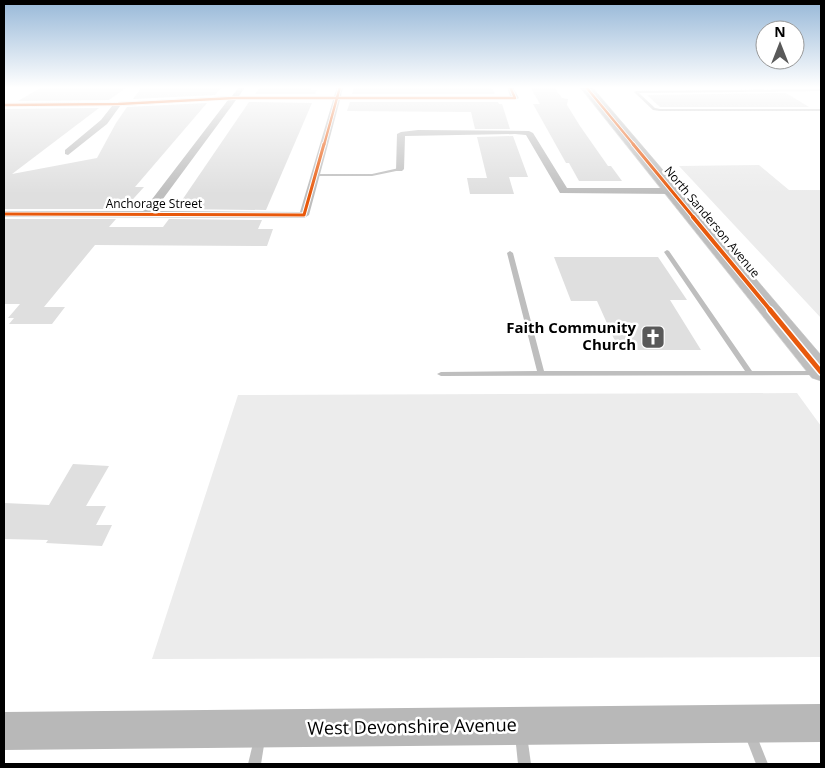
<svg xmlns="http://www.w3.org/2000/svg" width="825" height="768" font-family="'Open Sans',sans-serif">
  <rect width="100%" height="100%" fill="#fff"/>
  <!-- green -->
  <g fill="#ececec">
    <path d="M759,165L789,190H821V318L679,166Z"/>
    <path d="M797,393L821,426V657L152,659L238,395Z"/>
  </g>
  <!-- building -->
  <g fill="#dfdfdf">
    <path d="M42,87H127L109,100L18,101Z"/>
    <path d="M142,87H222L215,95L133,99Z"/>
    <path d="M260,87H313L311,90H317L315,94H255Z"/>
    <path d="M354,87H492L495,94H352Z"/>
    <path d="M530,87H554L562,98L568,99L567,105L580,126L608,166H611L622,181H579L569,163H566L533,104H540Z"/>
    <path d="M786,93L809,107H660L647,95Z"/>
    <path d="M249,102L312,103L266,210L176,209Z"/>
    <path d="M350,102H498L499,104H502L510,129H475L471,112L347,111Z"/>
    <path d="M207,103L135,187H144L124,209H4V109L99,108L12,174L97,158L116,123L127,107Z"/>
    <path d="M513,136L528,177H509L514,194H470L467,178H487L477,137Z"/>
    <path d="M4,219H116L109,227H163L169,219L262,220L258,229H273L267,246L95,245L44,307H65L52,324H9L14,318H8L20,304H4Z"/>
    <path d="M554,257H658L687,300H670L701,350H619L597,301H571Z"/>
    <path d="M73,464L109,466L86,506H106L96,525H112L102,546L46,543L48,540L4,539V503L49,505Z"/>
  </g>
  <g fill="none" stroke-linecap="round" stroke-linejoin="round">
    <!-- highway casing -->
    <g stroke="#dbdbdb" stroke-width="1">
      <path id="highway" d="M580,87H592L821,355V381L812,378Z"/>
    </g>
    <!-- lane -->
    <g fill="#bebebe" fill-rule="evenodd">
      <path d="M821,89V91L639,93L655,108L660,109H821V111H660L653,110L634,92L636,91Z"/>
      <path d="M399,168L401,169V170L372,176H314L312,175L314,174H372Z"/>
      <path d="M667,250L669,251L752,371H821V375L441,376L437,374L441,372L537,371L507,253L510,251L513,253L544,371H745L664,252Z"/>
      <path d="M750,727L754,729L768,764H756L744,733L746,729Z"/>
      <path d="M521,729L525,731L527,735L531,764H518L515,735L517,731Z"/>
      <path d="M259,733L263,735L265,739L261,764H248L255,735Z"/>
    </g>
    <!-- street -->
    <g fill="#bebebe" fill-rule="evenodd">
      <path d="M239,87H245L239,96H334L337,87H343L341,96H510L507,87H513L519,98L515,100H340L309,215L304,218L4,217V211H143L228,100L120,106L107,124L68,155L65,154V150L101,120L112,106L4,107V103L118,102L232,96ZM236,100H333L300,212L154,211Z"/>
      <path d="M418,130L529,131L533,133L567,188H674L679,191L674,194L560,193L526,135L515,134L405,136L404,169L402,171H396L397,134L401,132Z"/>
    </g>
    <!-- secondary -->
    <path fill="#b8b8b8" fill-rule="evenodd" d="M821,704V742L4,750V712Z"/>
    <!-- highway -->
    <use href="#highway" fill="#bebebe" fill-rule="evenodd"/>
    <!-- cycleway-far3 casing -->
    <g stroke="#fff" stroke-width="4">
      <g id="cycleway-far3">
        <path d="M586,87L634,145"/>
        <path d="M4,105L118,104L234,98H515L510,87"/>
        <path d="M324,145L340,87"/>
      </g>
    </g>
    <!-- cycleway-far2 casing -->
    <g stroke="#fff" stroke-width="5">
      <g id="cycleway-far2">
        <path d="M633,144L694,218"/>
        <path d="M4,214L304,215L324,144"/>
      </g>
    </g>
    <!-- cycleway-far1 casing -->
    <g stroke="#fff" stroke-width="6">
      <path id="cycleway-far1" d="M693,217L771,311"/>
    </g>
    <!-- cycleway casing -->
    <g stroke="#fff" stroke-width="8">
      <path id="cycleway" d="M770,310L821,372"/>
    </g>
    <!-- cycleway-far3 -->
    <use href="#cycleway-far3" stroke="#e8590c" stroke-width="2.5"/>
    <!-- cycleway-far2 -->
    <use href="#cycleway-far2" stroke="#e8590c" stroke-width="3"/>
    <!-- cycleway-far1 -->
    <use href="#cycleway-far1" stroke="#e8590c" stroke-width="4"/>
    <!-- cycleway -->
    <use href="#cycleway" stroke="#e8590c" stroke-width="5"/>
  </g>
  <!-- sky -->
  <linearGradient id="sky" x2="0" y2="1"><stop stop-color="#97b8d8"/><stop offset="0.45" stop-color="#fff"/><stop offset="1" stop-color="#fff" stop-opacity="0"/></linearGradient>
  <rect width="825" height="194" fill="url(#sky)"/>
  <!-- icons -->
  <defs>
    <g id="church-square" transform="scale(1.25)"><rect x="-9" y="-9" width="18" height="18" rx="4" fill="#595959" stroke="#fff"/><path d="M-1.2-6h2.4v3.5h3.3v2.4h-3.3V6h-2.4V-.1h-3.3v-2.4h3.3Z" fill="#fff"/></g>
  </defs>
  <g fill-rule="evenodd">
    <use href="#church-square" x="653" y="337"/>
  </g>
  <g text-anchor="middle" stroke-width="5" stroke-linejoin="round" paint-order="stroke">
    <!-- far-street labels -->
    <g font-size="12" fill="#000" stroke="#fff">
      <text x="154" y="208">Anchorage Street</text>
      <text transform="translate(712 222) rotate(50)" y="4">North Sanderson Avenue</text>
    </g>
    <!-- poi labels -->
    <g font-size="15" font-weight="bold" fill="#000" stroke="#fff" text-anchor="end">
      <text x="636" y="333">Faith Community<tspan x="636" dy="17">Church</tspan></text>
    </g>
    <!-- near-street labels -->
    <g font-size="18" fill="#000" stroke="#fff">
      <text transform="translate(412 727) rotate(-1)" y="6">West Devonshire Avenue</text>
    </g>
  </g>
  <!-- border -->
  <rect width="825" height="768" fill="none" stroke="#000000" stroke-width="10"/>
  <!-- north arrow -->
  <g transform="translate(780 45)"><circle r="24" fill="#ffffff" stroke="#999999"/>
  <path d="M0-4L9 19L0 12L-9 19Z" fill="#595959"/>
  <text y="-8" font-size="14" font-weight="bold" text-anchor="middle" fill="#000000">N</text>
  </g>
</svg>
